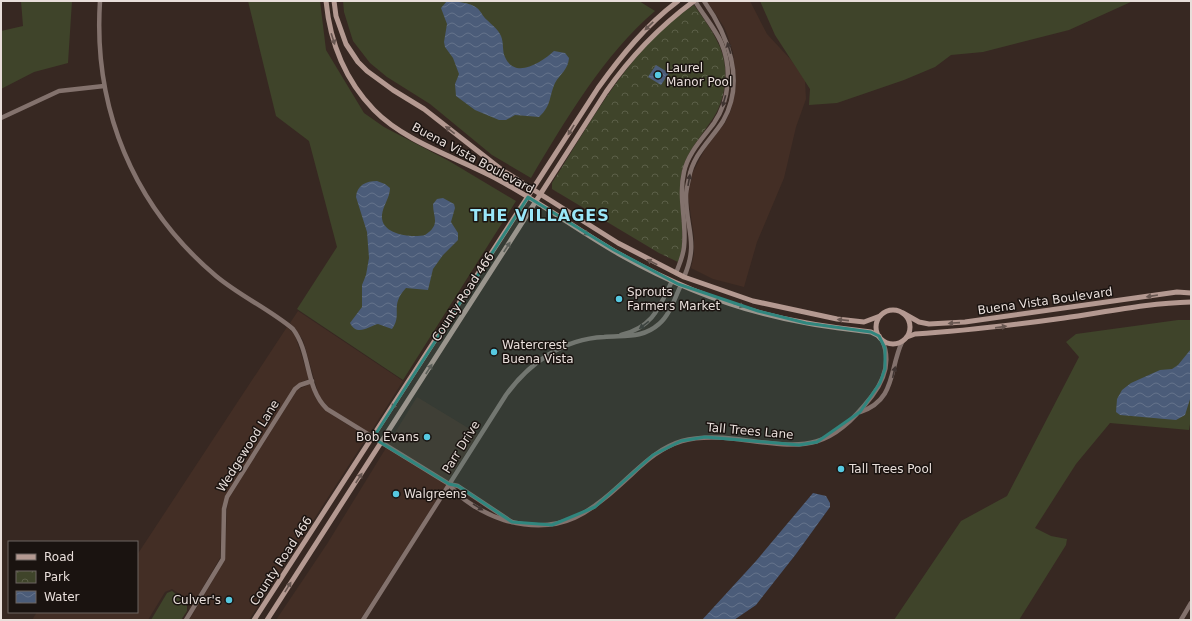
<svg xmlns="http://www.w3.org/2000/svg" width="1192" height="621" font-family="'DejaVu Sans',sans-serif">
  <defs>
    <pattern id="park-crowns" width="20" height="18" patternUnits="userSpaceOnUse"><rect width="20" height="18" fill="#3f442a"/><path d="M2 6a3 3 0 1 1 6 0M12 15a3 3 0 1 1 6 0" fill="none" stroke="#5b5f48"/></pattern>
    <pattern id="water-waves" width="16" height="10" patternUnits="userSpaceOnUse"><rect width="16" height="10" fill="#4b5c79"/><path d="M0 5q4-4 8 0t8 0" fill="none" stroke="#65738b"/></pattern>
  </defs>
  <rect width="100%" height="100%" fill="#372822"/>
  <!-- built -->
  <g fill="#432e25">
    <path d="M707,1H750L767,34L792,61L805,80L806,99L796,127L784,178L757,242L744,287L713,279L691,268L694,254V237L688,196L692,174L706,147L725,123L731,110L736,81L733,52L727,34L724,27Z"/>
    <path d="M298,311L403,381L370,433L329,408L319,396L303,340L295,328L290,323Z"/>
    <path d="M287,327L295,335L309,379L299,383L293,388L225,496L222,508L220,558L189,611L190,606L187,599L172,589L165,592L148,620H32L37,612H137V555Z"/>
    <path d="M310,384L315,397L326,411L367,437L249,620H189L225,560L227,509L229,498L297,390Z"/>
    <path d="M417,397L478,434L448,481L388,444Z"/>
    <path d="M386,448L446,485L360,620H276L327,544Z"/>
  </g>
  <!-- grass -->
  <g fill="#3f442a">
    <path d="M21,1H72L68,63L34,72L1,89V31L23,26Z"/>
    <path d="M248,1H320L326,50L364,113L384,127L449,161L516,201L403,380L297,309L337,247L309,141L276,116Z"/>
    <path d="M343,1H639L655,11C605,53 564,122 531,178L492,155L430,104L387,77L370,63L353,41L344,12Z"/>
    <path d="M760,1H1133L1069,30L983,52L951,55L935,67L904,80L837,103L809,105L810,89L775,35Z"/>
    <path d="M1178,320H1191V418L1189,430L1110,423L1076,464L1035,528L1051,536L1067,539L1066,545L1019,620H894L961,521L1007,496L1079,357L1066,342L1076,334Z"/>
    <path d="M172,591L187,603V611L181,620H151L167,593Z"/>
  </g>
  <!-- park -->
  <path fill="url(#park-crowns)" d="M694,5C702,17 711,28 717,41C731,67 727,101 709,124C699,139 686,153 682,171C675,201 689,237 678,262L659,253L552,189V183C591,122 632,44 694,5Z"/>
  <!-- water -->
  <g fill="url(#water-waves)">
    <path d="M447,1C456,1 471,3 477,8C481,11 483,17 487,20C492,25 498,29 501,36C504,43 502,51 505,57C515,80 542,62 554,51L565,53L569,58C568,70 560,74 555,83C549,96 552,105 539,117L515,115L506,120H499L475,110L456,96L455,84L459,74L453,58L445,47L444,42L447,24L441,8Z"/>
    <path d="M656,65L669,73L661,85L648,77Z"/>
    <path d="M377,181L385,184L390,188C390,198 383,205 382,215C380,235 412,238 425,235C441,224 433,218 433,204L437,199L443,198L454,204L455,208L451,222L458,233V240L443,255L433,269L428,290L406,288C389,306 403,314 392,329L378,324C369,326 357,337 350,323L362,307V285L366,275L369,258L367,232L356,197C357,185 366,181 377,181Z"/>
    <path d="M1191,349V396L1185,415L1176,420L1120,415L1116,412L1117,399L1122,390L1131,383L1160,370L1172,369L1178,365Z"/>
    <path d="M813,493L826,496L830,503V507L796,554L756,605L734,620H702L756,561Z"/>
  </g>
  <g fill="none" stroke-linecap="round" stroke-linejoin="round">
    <!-- tertiary -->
    <g stroke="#83726d" stroke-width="4.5">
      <path d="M100,1C93,108 133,206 216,276C240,296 269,309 293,329C311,353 305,388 327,409L449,484L458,486L512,522"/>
      <path d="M1,118L59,91L104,86"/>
      <path d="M676,273C679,265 683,257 684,247C687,222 678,198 684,172C688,153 703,138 714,123C730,100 732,67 721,42C714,27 703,15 695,1"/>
      <path d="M684,277C699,242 686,230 686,196C686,190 688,184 689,178C693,154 711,140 723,121C746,81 728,35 704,1"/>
      <path d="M621,335C653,327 659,308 672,281"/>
      <path d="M860,412C896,400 889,370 902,342"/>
      <path d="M449,484C460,500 485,514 504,520C563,537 591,512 632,474C647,460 662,447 682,441C700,436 718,437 736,439C803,447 826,455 872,396C885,379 891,360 882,340"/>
      <path d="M186,620L223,559L224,509L227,497L295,389L300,385L312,381"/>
      <path d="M363,620L506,395C529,363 563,339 604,337C624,335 642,339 659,324C670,315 675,297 681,285"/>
      <path d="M1181,620L1191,603"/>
    </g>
    <!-- secondary -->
    <g stroke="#b49991" stroke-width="5">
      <path d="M326,1C330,42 345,80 374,110C405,142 458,158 497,179C540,202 579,231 621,255C678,287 742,312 807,323C828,327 849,329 871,332L879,336"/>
      <path d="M334,1L336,16L346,44L358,62L367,71L393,90L424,109L502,170L618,243L684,277L753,301L837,319L864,322L880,316"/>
      <circle cx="893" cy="327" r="17"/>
      <path d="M903,313L919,322L929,324L965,322L1177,292L1191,293"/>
      <path d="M907,337L915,334C965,331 1014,325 1064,318C1106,312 1148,303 1191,302"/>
      <path d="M254,620L598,88C621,56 646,25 678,1"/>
      <path d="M267,620L606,92C631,56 659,27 694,1"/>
    </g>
  </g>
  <!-- one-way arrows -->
  <defs><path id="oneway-solid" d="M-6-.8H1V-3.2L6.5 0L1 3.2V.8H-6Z"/></defs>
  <g fill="#675650">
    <use href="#oneway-solid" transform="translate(649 26) rotate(136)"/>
    <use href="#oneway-solid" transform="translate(333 39) rotate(72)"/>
    <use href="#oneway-solid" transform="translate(450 130) rotate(-142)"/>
    <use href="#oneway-solid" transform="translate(571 130) rotate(122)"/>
    <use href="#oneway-solid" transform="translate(584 232) rotate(32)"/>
    <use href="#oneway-solid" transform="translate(507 247) rotate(-57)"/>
    <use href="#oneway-solid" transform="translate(652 262) rotate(-152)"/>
    <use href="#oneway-solid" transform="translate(1152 296) rotate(171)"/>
    <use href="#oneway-solid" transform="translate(739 305) rotate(18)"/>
    <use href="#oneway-solid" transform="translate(843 320) rotate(-174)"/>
    <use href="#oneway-solid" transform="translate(954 323) rotate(176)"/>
    <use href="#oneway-solid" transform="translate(1001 327) rotate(-8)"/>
    <use href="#oneway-solid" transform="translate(429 369) rotate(-57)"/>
    <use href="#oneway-solid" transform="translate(395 404) rotate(123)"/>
    <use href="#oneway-solid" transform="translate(359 478) rotate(-57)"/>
    <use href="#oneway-solid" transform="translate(288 587) rotate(-58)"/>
  </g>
  <g fill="#3f3431">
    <use href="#oneway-solid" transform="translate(729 48) rotate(-107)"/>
    <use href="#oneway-solid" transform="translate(724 101) rotate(106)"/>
    <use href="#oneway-solid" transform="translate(689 180) rotate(-80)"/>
    <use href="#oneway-solid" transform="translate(644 325) rotate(143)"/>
    <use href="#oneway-solid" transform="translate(894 372) rotate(-77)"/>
    <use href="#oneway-solid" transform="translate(478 507) rotate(32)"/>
  </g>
  <!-- marked area -->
  <path fill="#30867e" fill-opacity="0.2" stroke="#30867e" stroke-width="3" stroke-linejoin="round" d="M528,197L614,250L678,284L758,311L806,323L871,332L879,336L885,348V369L880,383L860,412L817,442L799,445L705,437L681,441L653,455L595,507L552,525L512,522L458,486L449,484L373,438Z"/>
  <!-- markers -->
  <g fill="#56c9e1" stroke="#1a1310" stroke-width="1.5">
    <circle cx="658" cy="75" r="4"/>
    <circle cx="619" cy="299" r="4"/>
    <circle cx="494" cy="352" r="4"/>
    <circle cx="427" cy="437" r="4"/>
    <circle cx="841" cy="469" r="4"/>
    <circle cx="396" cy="494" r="4"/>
    <circle cx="229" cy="600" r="4"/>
  </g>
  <g text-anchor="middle" stroke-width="3" stroke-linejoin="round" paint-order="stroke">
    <!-- poi labels -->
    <g font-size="12" fill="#e8deda" stroke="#1a1310" text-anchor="start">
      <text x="666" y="72">Laurel<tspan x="666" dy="14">Manor Pool</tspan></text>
      <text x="627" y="296">Sprouts<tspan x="627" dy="14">Farmers Market</tspan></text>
      <text x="502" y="349">Watercrest<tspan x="502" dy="14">Buena Vista</tspan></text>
      <text x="419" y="441" text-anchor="end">Bob Evans</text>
      <text x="849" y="473">Tall Trees Pool</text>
      <text x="404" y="498">Walgreens</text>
      <text x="221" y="604" text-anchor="end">Culver's</text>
    </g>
    <!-- street labels -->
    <g font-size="12" fill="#e8deda" stroke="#1a1310">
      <text transform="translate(473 158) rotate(28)" y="4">Buena Vista Boulevard</text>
      <text transform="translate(463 297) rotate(-57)" y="4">County Road 466</text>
      <text transform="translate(1045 301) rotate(-8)" y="4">Buena Vista Boulevard</text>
      <text transform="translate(750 431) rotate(5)" y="4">Tall Trees Lane</text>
      <text transform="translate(248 446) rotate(-58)" y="4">Wedgewood Lane</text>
      <text transform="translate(461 447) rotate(-58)" y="4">Parr Drive</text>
      <text transform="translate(281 561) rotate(-57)" y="4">County Road 466</text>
    </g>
    <!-- district labels -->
    <g font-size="16" font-weight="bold" letter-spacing="1" fill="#9ae7f9" stroke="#1a1310">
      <text x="540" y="221">THE VILLAGES</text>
    </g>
  </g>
  <!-- border -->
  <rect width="1192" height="621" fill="none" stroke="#e8deda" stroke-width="4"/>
  <!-- legend -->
  <rect x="8" y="541" width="130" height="72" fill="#1a1310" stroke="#6c6461"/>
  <rect x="16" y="554" width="20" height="6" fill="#b49991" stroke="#6c6461"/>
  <text x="44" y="561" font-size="12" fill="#e8deda">Road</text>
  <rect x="16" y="571" width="20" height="12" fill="url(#park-crowns)" stroke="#6c6461"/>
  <text x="44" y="581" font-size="12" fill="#e8deda">Park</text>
  <rect x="16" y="591" width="20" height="12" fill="url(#water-waves)" stroke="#6c6461"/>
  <text x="44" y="601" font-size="12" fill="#e8deda">Water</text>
</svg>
